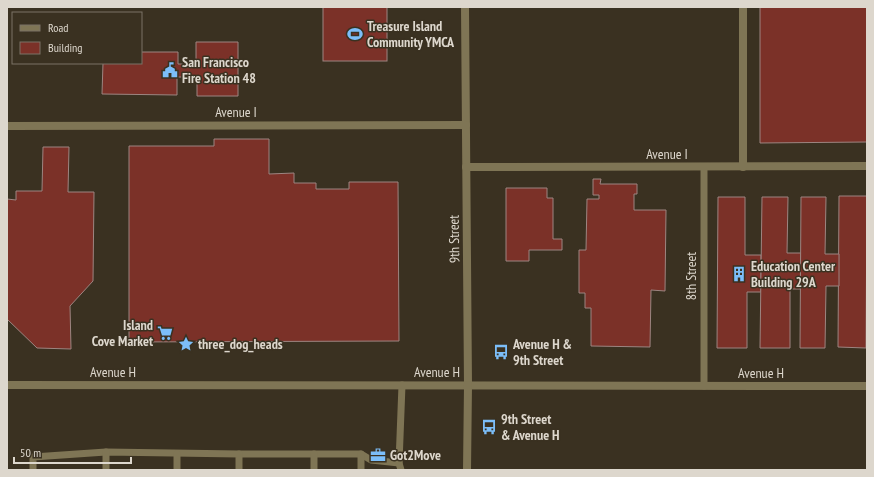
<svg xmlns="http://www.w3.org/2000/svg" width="874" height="477" font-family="'PT Sans Narrow',sans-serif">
  <rect width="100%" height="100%" fill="#3a3121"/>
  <!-- building -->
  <g fill="#7b3128" stroke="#9d8581">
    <rect x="323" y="7" width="64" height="54"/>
    <path d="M760,7H867V142L760,143Z"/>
    <path d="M196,42H238V96H197V77H177V95L102,94L103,63H141V52H178V64H196Z"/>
    <path d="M214,139H269V174L294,173V183H316V189H349V182H398L399,341L129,342V146H214Z"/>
    <path d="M43,147H69L68,192H94L93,281L70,306L71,349L37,348L7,319V199L16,200V191H42Z"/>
    <path d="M593,179H601L600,184H637V194H634V210H666L665,291L651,290L650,347L591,346V308H585V293H579V250H586L587,199H599V195H593Z"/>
    <path d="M506,188H547V198H553V239H562V250H529V261H506Z"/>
    <path d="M839,196H867L866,348L838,347Z"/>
    <path d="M718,197H745V255H761V292H747V348H717Z"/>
    <path d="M762,197H788L787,253H801L800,289H790V348H760Z"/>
    <path d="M801,197H826L825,254H839V286H826L825,348H800Z"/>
  </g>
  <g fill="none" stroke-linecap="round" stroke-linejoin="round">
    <!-- service -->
    <g stroke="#7f7555" stroke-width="7">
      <path d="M704,167V386"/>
      <path d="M239,454H361L371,460L399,463"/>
      <path d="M314,454V470"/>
      <path d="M33,470V457L106,452L239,454V470"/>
      <path d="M106,470V452"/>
      <path d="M177,470V454"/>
      <path d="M361,470V454"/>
      <path d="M401,470L399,463L402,385"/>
    </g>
    <!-- minor -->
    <g stroke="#7f7555" stroke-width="8">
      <path d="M465,7L468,385"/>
      <path d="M7,126L466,125"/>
      <path d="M466,167L867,166"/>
      <path d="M743,167V7"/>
    </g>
    <!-- tertiary -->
    <g stroke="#7f7555" stroke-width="8">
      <path d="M7,385L867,386"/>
      <path d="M467,470L468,385"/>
    </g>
  </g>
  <!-- icons -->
  <defs>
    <g id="stadium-bare" transform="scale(1.2)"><path d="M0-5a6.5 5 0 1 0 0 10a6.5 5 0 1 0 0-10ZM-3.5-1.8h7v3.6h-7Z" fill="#7cbef9" stroke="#3a3121" stroke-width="2.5" paint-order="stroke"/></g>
    <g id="civic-bare" transform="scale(1.2)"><path d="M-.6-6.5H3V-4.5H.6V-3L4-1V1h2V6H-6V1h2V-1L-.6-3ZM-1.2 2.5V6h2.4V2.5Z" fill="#7cbef9" stroke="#3a3121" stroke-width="2.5" paint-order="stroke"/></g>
    <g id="building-bare" transform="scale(1.2)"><path d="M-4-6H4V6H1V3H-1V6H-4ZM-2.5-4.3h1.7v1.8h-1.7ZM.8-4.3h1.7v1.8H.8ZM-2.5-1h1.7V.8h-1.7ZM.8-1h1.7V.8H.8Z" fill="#7cbef9" stroke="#3a3121" stroke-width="2.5" paint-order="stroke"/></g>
    <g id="supermarket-bare" transform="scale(1.2)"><path d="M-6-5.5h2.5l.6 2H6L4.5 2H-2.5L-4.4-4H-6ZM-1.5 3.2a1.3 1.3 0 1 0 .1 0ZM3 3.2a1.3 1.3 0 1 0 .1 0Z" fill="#7cbef9" stroke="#3a3121" stroke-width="2.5" paint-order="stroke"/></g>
    <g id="sight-bare" transform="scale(1.2)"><path d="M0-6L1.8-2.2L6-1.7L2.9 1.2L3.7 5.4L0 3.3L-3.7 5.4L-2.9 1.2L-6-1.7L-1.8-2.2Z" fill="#7cbef9" stroke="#3a3121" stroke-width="2.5" paint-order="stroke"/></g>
    <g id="bus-bare" transform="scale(1.2)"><path d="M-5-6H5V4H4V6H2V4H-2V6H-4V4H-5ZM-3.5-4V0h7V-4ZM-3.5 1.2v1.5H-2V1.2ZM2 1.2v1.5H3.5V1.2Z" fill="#7cbef9" stroke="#3a3121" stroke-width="2.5" paint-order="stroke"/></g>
    <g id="office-bare" transform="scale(1.2)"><path d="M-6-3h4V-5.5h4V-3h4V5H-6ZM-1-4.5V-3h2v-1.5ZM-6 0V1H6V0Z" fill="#7cbef9" stroke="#3a3121" stroke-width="2.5" paint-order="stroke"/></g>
  </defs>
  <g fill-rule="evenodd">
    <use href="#stadium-bare" x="355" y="34"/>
    <use href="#civic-bare" x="170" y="70"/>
    <use href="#building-bare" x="739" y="274"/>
    <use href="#supermarket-bare" x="165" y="333"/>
    <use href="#sight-bare" x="186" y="344"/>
    <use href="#bus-bare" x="501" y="352"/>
    <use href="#bus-bare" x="489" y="427"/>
    <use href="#office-bare" x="378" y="455"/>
  </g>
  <g text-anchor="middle" stroke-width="3" stroke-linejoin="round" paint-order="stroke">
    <!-- poi labels -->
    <g font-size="14" font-weight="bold" fill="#ddd7cd" stroke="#3a3121" text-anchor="start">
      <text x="367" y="31">Treasure Island<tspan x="367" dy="16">Community YMCA</tspan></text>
      <text x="182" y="67">San Francisco<tspan x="182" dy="16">Fire Station 48</tspan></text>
      <text x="751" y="271">Education Center<tspan x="751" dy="16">Building 29A</tspan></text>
      <text x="153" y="330" text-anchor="end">Island<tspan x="153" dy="16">Cove Market</tspan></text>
      <text x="198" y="349">three_dog_heads</text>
      <text x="513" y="349">Avenue H &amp;<tspan x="513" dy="16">9th Street</tspan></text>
      <text x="501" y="424">9th Street<tspan x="501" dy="16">&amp; Avenue H</tspan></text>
      <text x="390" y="460">Got2Move</text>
    </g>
    <!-- street labels -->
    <g font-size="14" fill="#ddd7cd" stroke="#3a3121">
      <text x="236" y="117">Avenue I</text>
      <text x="667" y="159">Avenue I</text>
      <text transform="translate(454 239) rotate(-91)" y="5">9th Street</text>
      <text transform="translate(691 276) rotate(-90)" y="5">8th Street</text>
      <text x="113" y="377">Avenue H</text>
      <text x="437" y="377">Avenue H</text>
      <text x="761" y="378">Avenue H</text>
    </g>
  </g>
  <!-- border -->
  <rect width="874" height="477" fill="none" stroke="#ddd7cd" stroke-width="16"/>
  <!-- legend -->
  <rect x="12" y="12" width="130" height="52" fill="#3a3121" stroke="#7b7366"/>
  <rect x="20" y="25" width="20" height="6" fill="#7f7555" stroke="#7b7366"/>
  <text x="48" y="32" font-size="12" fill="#ddd7cd">Road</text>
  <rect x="20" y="42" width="20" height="12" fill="#7b3128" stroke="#7b7366"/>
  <text x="48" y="52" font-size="12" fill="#ddd7cd">Building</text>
  <!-- scale -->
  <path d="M14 457v6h117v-6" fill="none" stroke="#ddd7cd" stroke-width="2"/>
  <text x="20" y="457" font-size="12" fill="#ddd7cd" stroke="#3a3121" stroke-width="3" paint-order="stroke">50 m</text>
</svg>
